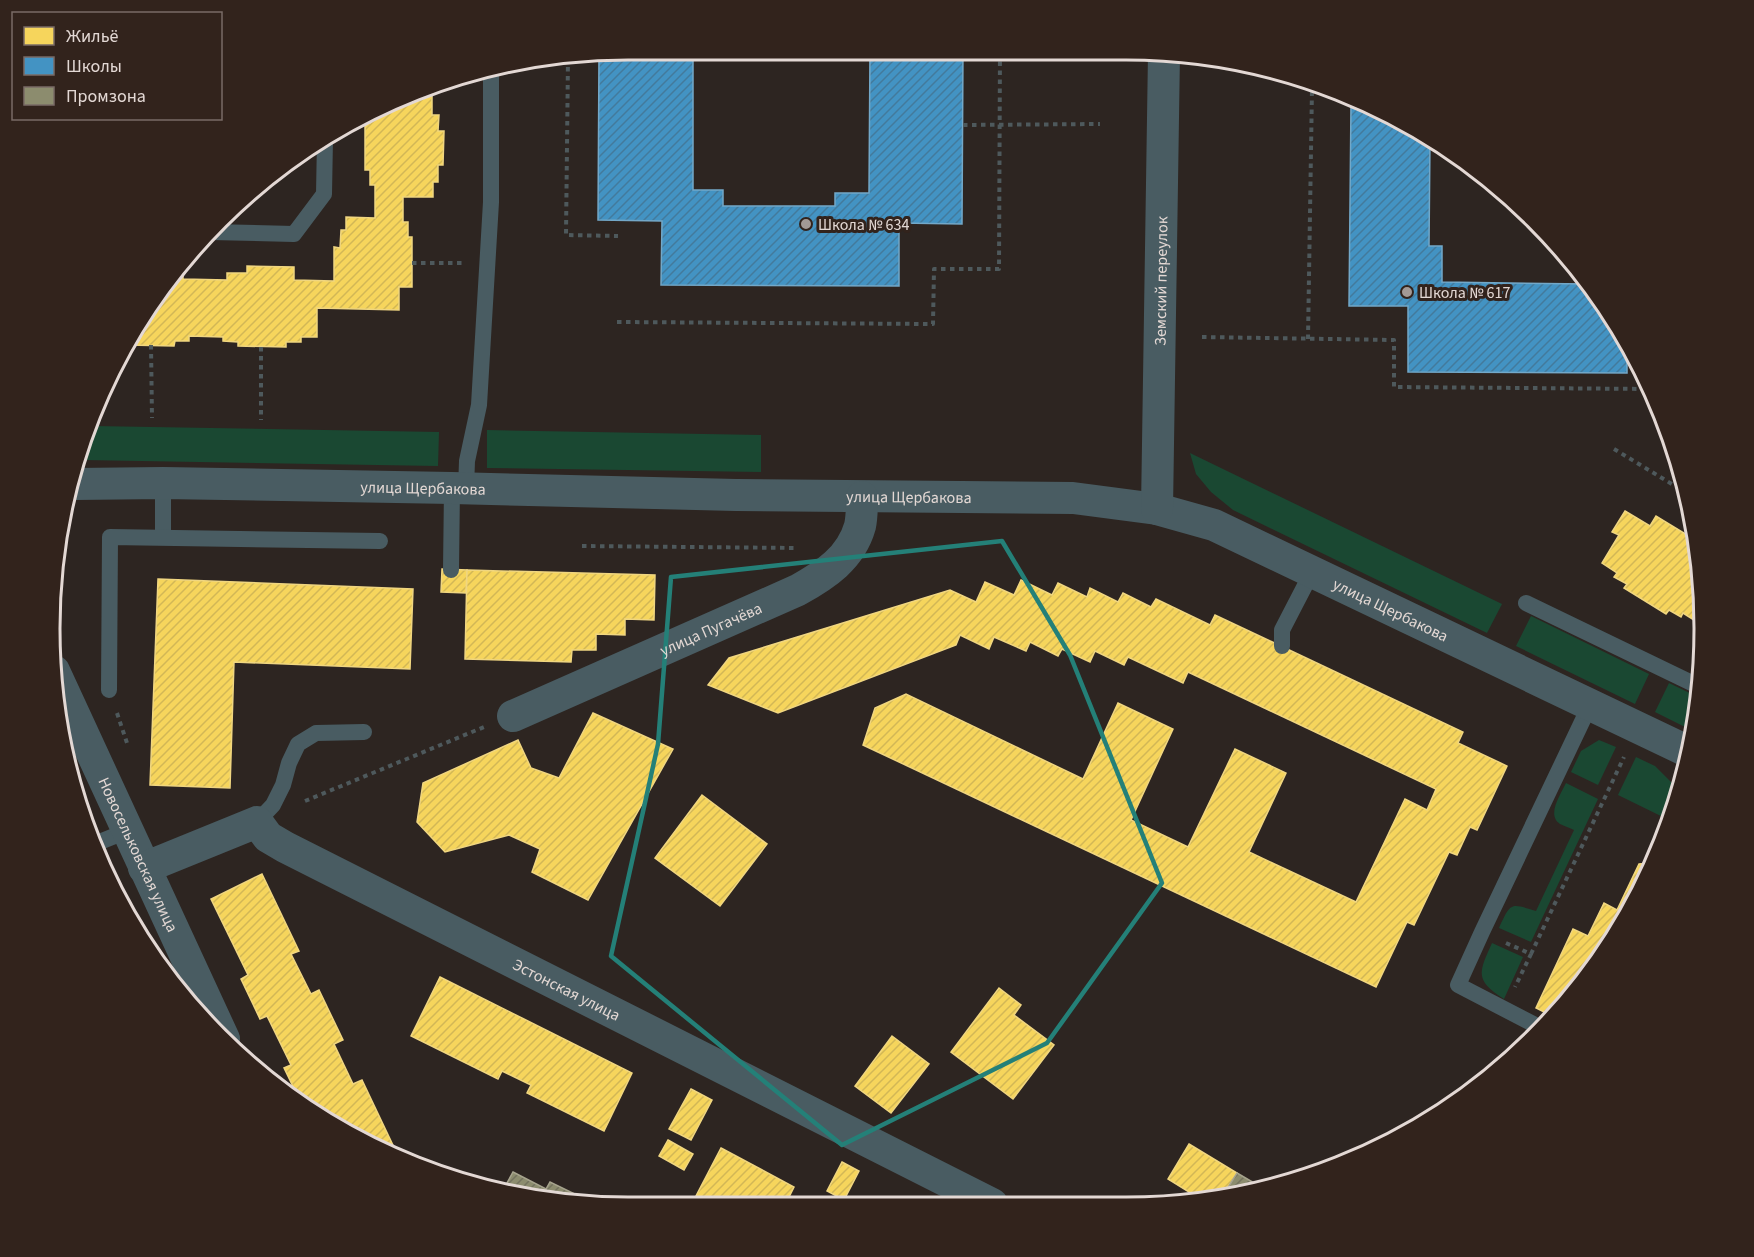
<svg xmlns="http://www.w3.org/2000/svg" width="1754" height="1257" font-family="'Source Sans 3',sans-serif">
  <defs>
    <pattern id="homes-hatch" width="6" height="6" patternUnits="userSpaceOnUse" patternTransform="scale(1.5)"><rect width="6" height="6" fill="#f6d55c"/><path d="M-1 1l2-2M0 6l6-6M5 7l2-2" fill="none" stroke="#d2b756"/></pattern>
    <pattern id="schools-hatch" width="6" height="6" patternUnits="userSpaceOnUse" patternTransform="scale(1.5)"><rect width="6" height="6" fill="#4393c3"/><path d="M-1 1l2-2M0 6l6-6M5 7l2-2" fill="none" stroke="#437a9c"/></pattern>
    <pattern id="industry-hatch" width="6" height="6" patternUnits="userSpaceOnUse" patternTransform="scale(1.5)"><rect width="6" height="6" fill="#8c8c6e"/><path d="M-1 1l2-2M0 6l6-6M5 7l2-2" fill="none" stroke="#73725e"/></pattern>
  </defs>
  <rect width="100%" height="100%" fill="#2d2521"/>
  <!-- green -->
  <g fill="#1a4832">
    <path d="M93,426L439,432L438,466L83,460Z"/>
    <path d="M487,430L761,435V472L487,468Z"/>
    <path d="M1190,453L1502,604L1487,633L1233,510L1211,492L1196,474Z"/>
    <path d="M1531,616L1649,674L1635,704L1516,646Z"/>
    <path d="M1669,683L1698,697L1693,731L1655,712Z"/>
    <path d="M1599,740L1616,747L1598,785L1571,772L1581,751Z"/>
    <path d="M1636,757L1655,766L1680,791L1669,820L1618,795Z"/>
    <path d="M1566,783L1598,799L1531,942L1499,928C1511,902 1510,903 1536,911L1574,830C1570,828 1564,826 1560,824C1546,815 1561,794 1566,783Z"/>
    <path d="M1492,943L1523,957L1504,999C1474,980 1479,972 1492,943Z"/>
  </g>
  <!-- homes -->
  <g fill="url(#homes-hatch)" stroke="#f0d680" stroke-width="1.5">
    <path d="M432,90V115H439L438,131H444L443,165H438V182H433V197H403V222H408V237H412V287H399V310L317,308V337H301V342H286V347L238,346V342L223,341V337L189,336V341H175L174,346L128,345L179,268H183V279L227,280V273H247V266L294,267V280L334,281V247L340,248L341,230H346V217L375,218V185H370V170H365V123H370V118Z"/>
    <path d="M1625,511L1650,526L1656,516L1697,541L1700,553L1702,625L1683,613L1681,617L1669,610L1666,614L1624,588L1627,584L1614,577L1617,573L1602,563L1619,535L1612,532Z"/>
    <path d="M442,569L467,570L466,593L441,592Z"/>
    <path d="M467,570L655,575L654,620L625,619V635L596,634V650H572L571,662L465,659Z"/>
    <path d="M158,579L413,589L410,669L234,662L230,788L150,785Z"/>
    <path d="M1021,580L1052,595L1058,583L1087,597L1090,588L1118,602L1123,593L1151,607L1156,599L1210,625L1215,615L1463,732L1458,743L1507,766L1477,830L1470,827L1457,855L1449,852L1414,925L1407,922L1376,987L863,745L875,708L906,694L1083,779L1118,703L1173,729L1131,820L1188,847L1235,749L1286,773L1249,852L1356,902L1405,799L1427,810L1436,789L1188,672L1183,683L1128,657L1124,665L1095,651L1090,662L1062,649L1058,656L1030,642L1026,651L994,637L989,649L960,635L956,645L778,713L708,685L729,658L950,590L976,602L985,582L1014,595Z"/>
    <path d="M593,713L673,749L588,900L532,872L540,849L509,835L445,852L417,822L423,783L518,740L531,768L559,778Z"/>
    <path d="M702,795L767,844L720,906L655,858Z"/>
    <path d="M1650,863L1653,864L1645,885L1585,981L1552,1016L1536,1008L1573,929L1588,936L1604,903L1617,910L1639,864Z"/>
    <path d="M262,874L299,951L291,954L311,994L319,990L343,1040L334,1044L353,1084L362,1080L399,1158L373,1148L313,1111L310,1105L307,1107L301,1103L284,1068L291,1065L267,1016L260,1019L241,979L248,975L211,899Z"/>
    <path d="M440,977L632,1073L604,1131L527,1093L531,1085L502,1071L498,1079L411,1036Z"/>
    <path d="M999,988L1021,1005L1014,1015L1054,1045L1013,1099L951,1052Z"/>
    <path d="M892,1036L929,1064L891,1113L855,1086Z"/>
    <path d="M691,1089L712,1100L691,1140L669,1129Z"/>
    <path d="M668,1140L693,1154L684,1170L659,1156Z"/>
    <path d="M1189,1144L1237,1173L1222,1197L1205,1202L1168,1179Z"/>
    <path d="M721,1148L794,1187L785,1205L713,1206L696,1196Z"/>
    <path d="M842,1162L859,1171L844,1200L827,1191Z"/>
  </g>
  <!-- schools -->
  <g fill="url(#schools-hatch)" stroke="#73a8c8" stroke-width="1.5">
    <path d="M628,50H693V190H723V206H835V193H869L870,50H963L962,224L899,223V286L661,285L662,221L598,220L599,53Z"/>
    <path d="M1351,103L1415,127L1430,139L1429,246H1442V282L1587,284L1627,340V373L1408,372V306H1349Z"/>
  </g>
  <!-- industry -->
  <g fill="url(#industry-hatch)" stroke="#a6a38d" stroke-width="1.5">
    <path d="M513,1172L546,1189L550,1182L579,1196L575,1204L502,1192Z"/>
    <path d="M1237,1173L1261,1187L1222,1197Z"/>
  </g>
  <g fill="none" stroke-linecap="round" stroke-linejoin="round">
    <!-- path -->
    <g stroke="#4e595c" stroke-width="4" stroke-dasharray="4.5 4.5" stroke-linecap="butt">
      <path d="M568,58L566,235L618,236"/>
      <path d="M963,125L1100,124"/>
      <path d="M412,263H462"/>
      <path d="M617,322L933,324L934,269H999L1000,50"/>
      <path d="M1202,337L1394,340V387L1650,389"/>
      <path d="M1308,339L1312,88"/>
      <path d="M151,345L152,418"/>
      <path d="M261,347V420"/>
      <path d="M1614,449L1685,492"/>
      <path d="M582,546L798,548"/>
      <path d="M117,713L128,746"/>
      <path d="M305,801L484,727"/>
      <path d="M1506,943L1531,954L1515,987"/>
      <path d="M1531,954L1624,757"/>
    </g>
    <!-- service -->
    <g stroke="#495c62" stroke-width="16">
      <path d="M210,232L294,234L324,194L325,139"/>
      <path d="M466,489L467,461L479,405L491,202V68"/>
      <path d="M163,537V483"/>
      <path d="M451,570L452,488"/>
      <path d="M1526,603L1700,687"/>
      <path d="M1282,646V630L1312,572"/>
      <path d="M109,690L110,537L380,541"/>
      <path d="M257,822L273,805L283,785L289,763L298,744L316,733L364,732"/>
      <path d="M92,845L127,831"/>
      <path d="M1541,1028L1458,985L1482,932L1590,705"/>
    </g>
    <!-- minor -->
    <g stroke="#495c62" stroke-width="32">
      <path id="s1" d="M75,484L163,483L452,488L736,495L1073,498L1157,509L1214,525L1689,752"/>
      <path id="s2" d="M1157,509L1164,53"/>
      <path id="s3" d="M54,671L224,1039"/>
      <path id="s4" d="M513,716L798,590C825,575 851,558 860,526C862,517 862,506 862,497"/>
      <path id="s5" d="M144,868L257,822L268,837L285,847L992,1204"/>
    </g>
  </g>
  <!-- marked area -->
  <path fill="none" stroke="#248078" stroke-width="4.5" stroke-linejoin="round" d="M1002,541L1070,655L1162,883L1047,1043L842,1145L611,956L658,744L671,577Z"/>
  <!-- markers -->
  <g fill="#a39995" stroke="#32231c" stroke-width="2">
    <circle cx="806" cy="224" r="6"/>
    <circle cx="1407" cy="292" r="6"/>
  </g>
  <g text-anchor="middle" stroke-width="6" stroke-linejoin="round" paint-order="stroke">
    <!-- poi labels -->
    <g font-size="16" fill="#e3d8d4" stroke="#32231c" text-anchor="start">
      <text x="818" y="230">Школа № 634</text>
      <text x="1419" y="298">Школа № 617</text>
    </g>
    <!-- street labels -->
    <g font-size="16" fill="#e3d8d4" stroke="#32231c">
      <text dy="6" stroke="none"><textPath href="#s2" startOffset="228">Земский переулок</textPath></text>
      <text dy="6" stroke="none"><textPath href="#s1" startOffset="348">улица Щербакова</textPath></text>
      <text dy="6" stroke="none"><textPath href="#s1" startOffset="834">улица Щербакова</textPath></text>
      <text dy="6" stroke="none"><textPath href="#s1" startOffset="1338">улица Щербакова</textPath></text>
      <text dy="6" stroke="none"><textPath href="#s4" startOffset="216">улица Пугачёва</textPath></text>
      <text dy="6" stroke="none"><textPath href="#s3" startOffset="202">Новосельковская улица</textPath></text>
      <text dy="6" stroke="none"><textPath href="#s5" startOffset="476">Эстонская улица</textPath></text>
    </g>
  </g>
  <!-- crop -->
  <path d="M0 0H1754V1257H0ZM628 60H1126A568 568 0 0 1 1694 628V629A568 568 0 0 1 1126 1197H628A568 568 0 0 1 60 629V628A568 568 0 0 1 628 60Z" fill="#32231c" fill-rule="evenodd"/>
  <path fill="none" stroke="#e3d8d4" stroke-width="3" d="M628 60H1126A568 568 0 0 1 1694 628V629A568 568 0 0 1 1126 1197H628A568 568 0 0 1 60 629V628A568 568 0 0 1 628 60Z"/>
  <!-- legend -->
  <rect x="12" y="12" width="210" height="108" fill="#32231c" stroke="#796b66" stroke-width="1.5"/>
  <rect x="24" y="27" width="30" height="18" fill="#f6d55c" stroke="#796b66" stroke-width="1.5"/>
  <text x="66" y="42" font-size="18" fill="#e3d8d4">Жильё</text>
  <rect x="24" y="57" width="30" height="18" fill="#4393c3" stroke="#796b66" stroke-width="1.5"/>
  <text x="66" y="72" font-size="18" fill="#e3d8d4">Школы</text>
  <rect x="24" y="87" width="30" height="18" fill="#8c8c6e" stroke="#796b66" stroke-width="1.5"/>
  <text x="66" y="102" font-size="18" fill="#e3d8d4">Промзона</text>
</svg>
